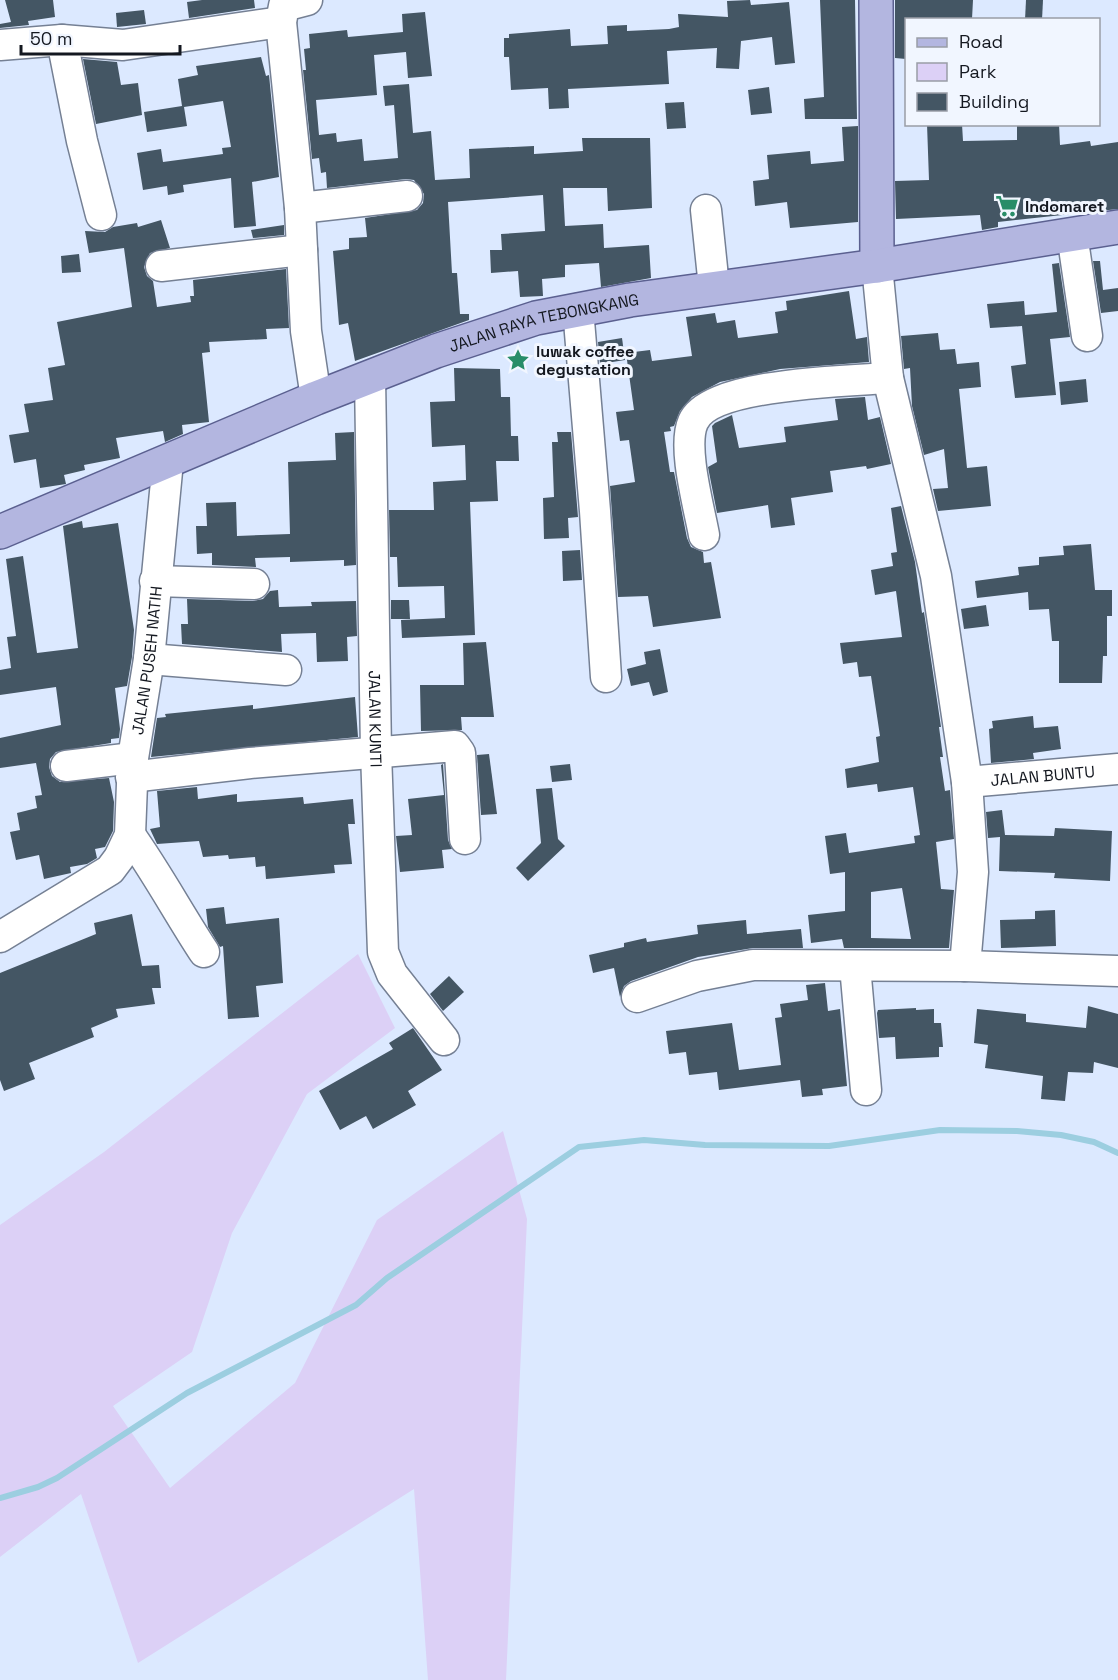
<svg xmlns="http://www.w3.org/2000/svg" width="1118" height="1680" font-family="'Space Grotesk',sans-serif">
  <rect width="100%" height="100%" fill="#dce9ff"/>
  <!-- green -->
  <path fill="#dcd0f6" d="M358,954L395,1028L307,1094L232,1233L192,1352L113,1406L170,1488L295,1383L377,1220L503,1131L527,1219L506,1680H428L414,1489L138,1663L81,1494L0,1557V1225L104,1152Z"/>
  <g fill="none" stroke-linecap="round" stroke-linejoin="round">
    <!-- stream -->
    <path stroke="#9ccee0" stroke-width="6" d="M0,1498L38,1487L57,1478L187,1393L356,1305L387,1278L579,1147L644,1140L705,1145L829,1146L940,1130L1017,1131L1061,1135L1094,1142L1118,1153"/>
  </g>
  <!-- building -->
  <g fill="#445664" fill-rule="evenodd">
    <path d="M5,0H53L55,17L28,21L29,25L0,28V24L11,22Z"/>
    <path d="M202,0H254L255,8L189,18L187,2Z"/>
    <path d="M750,0L751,5L789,2L795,63L775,65L772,37L741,41L739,69L716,68L717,48L667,51L669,84L568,89L569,108L549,109L548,88L511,90L509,57H504V38H509V34L570,29L571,46L608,44L607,26L627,25V31L669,29L679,27L678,14L728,17L727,1Z"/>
    <path d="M820,0H855L857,119H805L804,99L824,97Z"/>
    <path d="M895,0H973L972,19L906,20V59L895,58Z"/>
    <path d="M1026,0H1043L1042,20H1025Z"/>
    <path d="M144,10L146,24L117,27L116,13Z"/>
    <path d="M425,12L432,76L408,78L406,52L374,55L377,95L316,100L319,135L336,133L337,142L362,139L364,161L398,158L394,105L385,106L383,86L409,84L413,133L431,131L435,180L470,178L469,149L534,146V154L583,151L582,138H650L652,208L608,211L607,188H563L565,226L603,224L604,248L649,245L651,278L601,287L599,263L565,265V277L542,279L543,296L520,297L518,271L491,273L490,250H502L501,234L545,231L543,195L448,202L452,273H457L460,314H469V320L355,361L348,323L339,325L333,251L349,249V238L367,237L365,218L417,210L423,203L424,194L414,180L406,179L327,188L326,172L321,173L319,158L312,159L303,70H306L304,49L310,48L309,34L347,30L348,37L403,32L402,14Z"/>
    <path d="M261,57L266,76L269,75L279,177L252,182L256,226L234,228L231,178L183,185L184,192L168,195L167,186L143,190L137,153L161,149L163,162L223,154L222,148L231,147L223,101L184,107L187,126L147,132L144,112L182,106L178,79L198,75L196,66Z"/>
    <path d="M83,59L117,62L121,85L138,83L142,115L96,124Z"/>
    <path d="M769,87L772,113L751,115L748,90Z"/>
    <path d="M684,102L686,128L667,129L665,103Z"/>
    <path d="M927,124H962L963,141L1017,140V124H1059L1060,145L1090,141L1091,146L1118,142V209L998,222V227L982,230L980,215L896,219L895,181L929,180Z"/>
    <path d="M858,126V222L790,228L787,202L755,206L753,181L769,179L767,155L810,151L811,164L844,161L842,127Z"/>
    <path d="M161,220L170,248L150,253L144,267L147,276L153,281L157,307L191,302L190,296H194L193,280L286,269L289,328L266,329L267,339L209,342L210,352L202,353L209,422L182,425L183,434L165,442L163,431L116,438L120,458L84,465L85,470L64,475L66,484L40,488L36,459L14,463L9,435L29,432L24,404L53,400L48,368L65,365L57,322L132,307L124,248L89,253L85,231L105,232L113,227L137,223L138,227Z"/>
    <path d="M284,225V235L253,238L251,230Z"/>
    <path d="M79,254L81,272L62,273L61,256Z"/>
    <path d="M1093,261H1100L1103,290L1118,288V311L1101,313Z"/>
    <path d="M1059,263L1070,337L1050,339L1056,395L1015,398L1011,366L1026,364L1022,326L990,328L987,304L1024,301L1025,315L1057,312L1052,264Z"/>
    <path d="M849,291L856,339L867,337L869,362L780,369L720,382L692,397L680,411L674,426L670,427L671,431L664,432L670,472H674L687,538L691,547L703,552L704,563L711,562L721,618L653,627L648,596L618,597L610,486L635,482L629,440L620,441L616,412L634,410L626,353L650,350L652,361L692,356L686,317L715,313L717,323L735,320L738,338L778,333L775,312L787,310L786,301Z"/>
    <path d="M938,333L940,350L955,349L957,364L979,362L981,387L959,389L967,468L987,466L991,506L938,511L933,489L948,488L944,449L924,455L912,406L910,368L904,369L901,336Z"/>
    <path d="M622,338L625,360L600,364L598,342Z"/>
    <path d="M454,368L500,369L501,397H510L511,436H518L519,461H496L498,501L470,502L475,635L402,638L401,620L445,618L444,586L398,587L397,557H390L389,510H434L433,482L466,480L465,445L432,447L430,402L455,401Z"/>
    <path d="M1086,379L1088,402L1061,405L1059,382Z"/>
    <path d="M865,397L868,420L880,417L891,464L867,469L866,466L830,471L833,492L791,498L795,525L771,528L768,505L717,513L708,467L717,462L712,426L715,423L732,415L739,448L786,442L784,427L838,420L835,399Z"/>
    <path d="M354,432L356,565L344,566V560L290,562V557L255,558L256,567L212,565V553L197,554L196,526H207L206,503L236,502L237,536L290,534L288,462L336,460L335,433Z"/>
    <path d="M557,432H571L578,517L568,518L569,538L544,539L543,498L554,497L552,442H558Z"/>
    <path d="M901,506L915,562L922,613L924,612L941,727H939L943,757H940L945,791L950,790L954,839L936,842L941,889L954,890L949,948H844L842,939L811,943L808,915L845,911V872L830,874L825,836L846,833L849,853L915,843L914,836L920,835L913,787L878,792L877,784L847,788L845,769L879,762L876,737L880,736L871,676L859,677L857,662L843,664L840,643L902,637L896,591L875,595L871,570L893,566L891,553L897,552L891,508ZM902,888L911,939L871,938V892Z"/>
    <path d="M82,521L83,528L118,523L134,630L132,657L127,686L115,688L120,729L119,738L111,739V743L56,752L50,759L49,767L52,776L60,782L109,778L114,802L113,831L105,847L95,849L97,858L87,864L70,867L71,873L44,879L39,855L16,860L10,832L20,830L17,813L37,808L35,796L42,795L36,763L0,768V738L61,725L56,687L0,695V670L11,668L7,637L16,636L6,559L23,556L37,653L78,648L63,526Z"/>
    <path d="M1091,544L1095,590H1112V616H1107V656H1103L1102,683H1059V641H1052L1049,609L1029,610L1028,592L977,598L975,581L1019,575L1018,567L1039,565V557L1064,555L1063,546Z"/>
    <path d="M580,550L582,580L563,581L562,551Z"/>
    <path d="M278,590L279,607L312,606L311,602L356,601L357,636L347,637L348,661L317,662L316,633L281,634L282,652L182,644L181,624H188L187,599L253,601L263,599L270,591Z"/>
    <path d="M391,600H409L410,619H391Z"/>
    <path d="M986,605L989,626L964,629L961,609Z"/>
    <path d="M486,642L494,717H461L462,730L421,731L420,685H464L463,643Z"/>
    <path d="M660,649L668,692L653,696L649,682L631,686L627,669L646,664L644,652Z"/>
    <path d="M355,697L358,737L151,757L157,718L166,717L165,714L253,705V709Z"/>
    <path d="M1033,716L1034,728L1058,726L1061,749L1033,753L1034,759L991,763L989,729L993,728L992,721Z"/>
    <path d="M489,754L497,814L481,815L477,755Z"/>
    <path d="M443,764L448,840L452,849L442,850L444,868L400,872L396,836L412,835L408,799L444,795L441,765Z"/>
    <path d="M570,764L572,780L552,782L550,766Z"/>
    <path d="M197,787L198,799L237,794V802L303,797L304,804L353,799L355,824H348L352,864L334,865L335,873L266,879L265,866L256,867L255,857L229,859L228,855L203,857L199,841L157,844L150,829L160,827L157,791Z"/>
    <path d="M552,788L558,839L565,846L528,881L516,868L541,843L536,789Z"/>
    <path d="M1002,810L1005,835L1054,836L1055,828L1112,831L1110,881L1054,878L1055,873L999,871L1000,837L988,838L986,812Z"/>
    <path d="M224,907L226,924L279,918L283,983L256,986L259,1017L228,1019L223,946L220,947L208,927L206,909Z"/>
    <path d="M1055,910L1056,946L1001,948L1000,920L1035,919V911Z"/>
    <path d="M132,914L142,966L159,965L161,988H152L155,1004L116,1009L118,1017L91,1028L94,1037L29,1063L35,1079L4,1091L0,1080V973L96,934L94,923Z"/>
    <path d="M746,920L747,934L801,929L803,948H753L698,957L631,981L624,986L620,997L614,968L593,973L589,955L624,947V943L646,938L647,942L698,934L697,925Z"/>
    <path d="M449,976L464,992L443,1011L430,994Z"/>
    <path d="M825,983L828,1011L840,1009L847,1086L822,1089L823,1095L802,1097L800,1080L719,1090L717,1072L689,1075L686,1052L669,1054L666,1031L732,1023L739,1070L781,1065L775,1018L782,1017L780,1004L808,1000L806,985Z"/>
    <path d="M1088,1006L1118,1014V1068L1094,1062L1093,1073L1068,1072L1065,1101L1041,1099L1043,1076L985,1068L988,1045L974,1043L977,1009L1026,1014V1022L1086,1028Z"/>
    <path d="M916,1008V1010L934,1009V1023H941L943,1047H939V1057L896,1059L895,1037L879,1038L877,1013L878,1010Z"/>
    <path d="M413,1028L442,1070L408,1091L416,1105L373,1129L366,1116L340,1130L319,1091L393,1049L389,1043Z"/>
  </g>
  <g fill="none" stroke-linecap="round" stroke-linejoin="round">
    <!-- minor casing -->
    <g stroke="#758094" stroke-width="33">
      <g id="minor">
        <path d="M307,0L284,6L281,22L300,208L306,331L316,398"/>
        <path d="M62,40L82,141L101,215"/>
        <path d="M0,45L62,40L123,45L281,22"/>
        <path d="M300,208L407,196"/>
        <path d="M706,210L714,287"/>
        <path d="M1072,234L1087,336"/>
        <path d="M161,266L302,250"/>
        <path d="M877,266L888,378L936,576L967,782L973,872L965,966"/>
        <path d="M578,309L595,511L606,677"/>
        <path id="s1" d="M370,377L376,752L383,952L392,974L444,1040"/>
        <path d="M704,535C699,507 682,447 693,422C710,383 847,381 888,378"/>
        <path d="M155,581L254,584"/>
        <path d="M149,659L286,670"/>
        <path d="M66,766L133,758"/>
        <path d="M131,777L250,763L455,746L460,753L465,839"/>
        <path id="s2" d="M967,782L1118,769"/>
        <path d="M130,835C157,873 179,914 204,952"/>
        <path id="s3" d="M0,937L110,870L119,858L130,835L133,758L149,659L168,461"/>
        <path d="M855,966L866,1090"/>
        <path d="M637,997L697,976L753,965L965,966L1118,971"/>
      </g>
    </g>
    <!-- major casing -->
    <g stroke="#5b6090" stroke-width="36">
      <g id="major">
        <path d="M876,0L877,266"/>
        <path id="s4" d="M0,532L316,398L436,351L536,318L630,300L877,266L1118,227"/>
      </g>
    </g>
    <!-- minor -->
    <use href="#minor" stroke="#fff" stroke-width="30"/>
    <!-- major -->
    <use href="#major" stroke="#b3b6e0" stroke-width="33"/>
  </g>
  <!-- icons -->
  <defs>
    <g id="supermarket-bare" transform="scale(1.8)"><path d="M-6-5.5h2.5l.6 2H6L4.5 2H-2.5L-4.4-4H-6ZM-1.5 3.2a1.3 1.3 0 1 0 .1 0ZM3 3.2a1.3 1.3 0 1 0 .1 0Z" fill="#288d68" stroke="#f1f6ff" stroke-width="2.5" paint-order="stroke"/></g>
    <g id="sight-bare" transform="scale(1.8)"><path d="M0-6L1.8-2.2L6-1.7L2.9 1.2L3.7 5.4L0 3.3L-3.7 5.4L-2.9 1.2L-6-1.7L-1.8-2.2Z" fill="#288d68" stroke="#f1f6ff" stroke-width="2.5" paint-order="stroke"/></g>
  </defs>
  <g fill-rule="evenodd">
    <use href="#supermarket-bare" x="1007" y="206"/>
    <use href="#sight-bare" x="518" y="360"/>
  </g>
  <g text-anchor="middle" stroke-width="6" stroke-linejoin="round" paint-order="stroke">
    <!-- poi labels -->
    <g font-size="16" font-weight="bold" fill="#141820" stroke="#f1f6ff" text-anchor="start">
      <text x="1025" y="212">Indomaret</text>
      <text x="536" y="357">luwak coffee<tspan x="536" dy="18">degustation</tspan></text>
    </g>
    <!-- street labels -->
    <g font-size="16" fill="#141820" stroke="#f1f6ff">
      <text dy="6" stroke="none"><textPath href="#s4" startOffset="584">JALAN RAYA TEBONGKANG</textPath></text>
      <text dy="6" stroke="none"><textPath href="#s3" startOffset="345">JALAN PUSEH NATIH</textPath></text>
      <text dy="6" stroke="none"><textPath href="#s1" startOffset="342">JALAN KUNTI</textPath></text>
      <text dy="6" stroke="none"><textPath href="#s2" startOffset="76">JALAN BUNTU</textPath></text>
    </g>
  </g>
  <!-- legend -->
  <rect x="905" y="18" width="195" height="108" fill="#f1f6ff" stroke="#999da6" stroke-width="1.5"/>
  <rect x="917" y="38" width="30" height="9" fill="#b3b6e0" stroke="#999da6" stroke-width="1.5"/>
  <text x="959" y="48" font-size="18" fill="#141820">Road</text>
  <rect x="917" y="63" width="30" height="18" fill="#dcd0f6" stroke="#999da6" stroke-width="1.5"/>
  <text x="959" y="78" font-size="18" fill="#141820">Park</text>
  <rect x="917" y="93" width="30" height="18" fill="#445664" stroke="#999da6" stroke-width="1.5"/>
  <text x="959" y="108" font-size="18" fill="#141820">Building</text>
  <!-- scale -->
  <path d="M21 45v9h159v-9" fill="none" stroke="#141820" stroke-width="3"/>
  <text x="30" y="45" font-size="18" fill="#141820" stroke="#f1f6ff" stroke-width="4.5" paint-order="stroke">50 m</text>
</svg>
